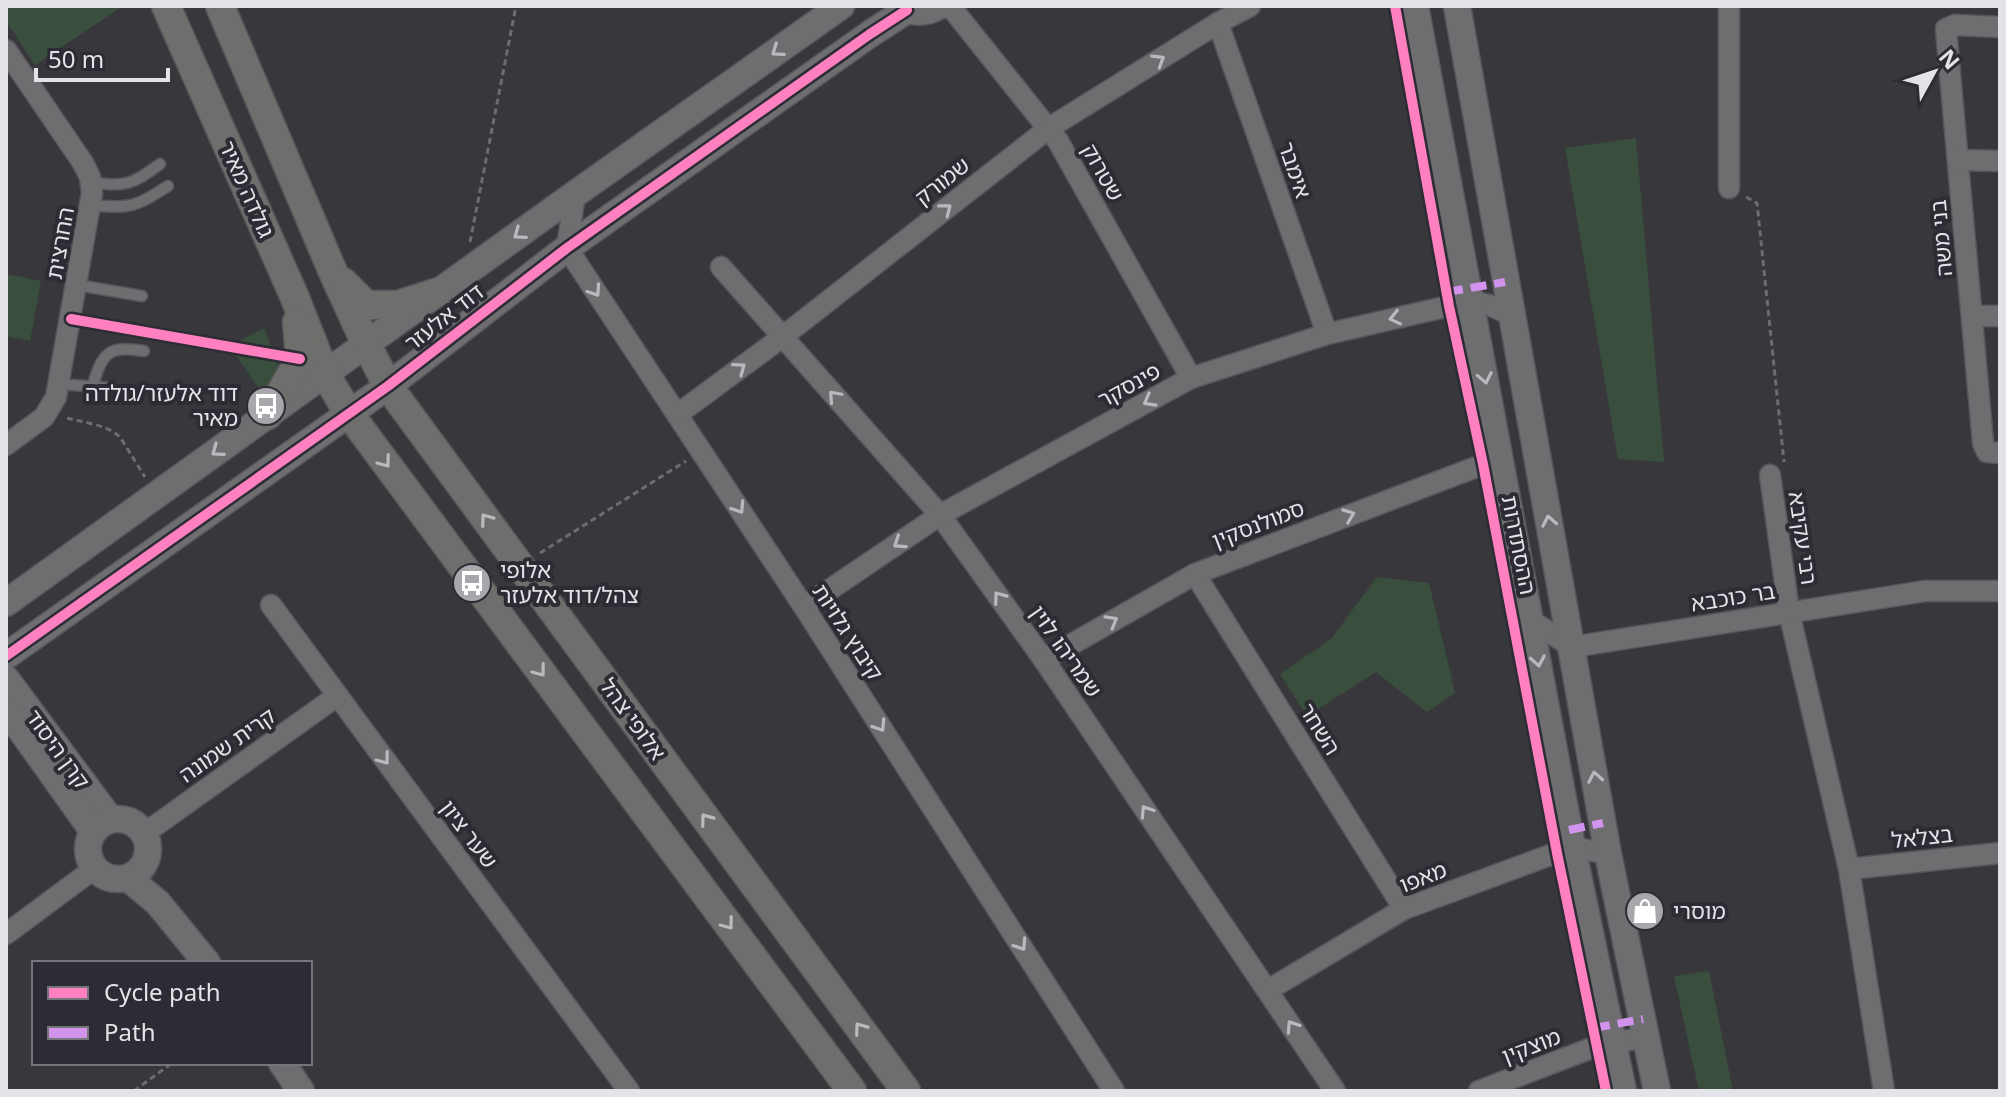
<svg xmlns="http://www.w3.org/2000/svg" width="2006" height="1097" font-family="'Noto Sans','Noto Sans Hebrew',sans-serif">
  <rect width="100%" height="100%" fill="#38383c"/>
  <!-- green -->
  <g fill="#394e3d">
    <path d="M6,6H123L35,65L6,21Z"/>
    <path d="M1636,138L1664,462L1618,459L1565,148Z"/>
    <path d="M6,274L41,281L30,341L6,336Z"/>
    <path d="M98,316L239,341L264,328L284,380L270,405L233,351L96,330Z"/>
    <path d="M1377,577L1429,583L1455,693L1427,712L1376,672L1307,716L1280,674L1331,639Z"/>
    <path d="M1709,971L1733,1091H1699L1674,976Z"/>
  </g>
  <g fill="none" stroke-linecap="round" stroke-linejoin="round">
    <!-- service casing -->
    <g stroke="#57575b" stroke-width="13">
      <g id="service">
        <path d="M91,182C125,188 133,184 160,164"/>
        <path d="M91,205C131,209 135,207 168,186"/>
        <path d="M77,285L142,296"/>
        <path d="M59,384L113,388"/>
        <path d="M92,387C103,353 107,345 144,351"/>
      </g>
    </g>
    <!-- minor casing -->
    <g stroke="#57575b" stroke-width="23">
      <g id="minor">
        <path d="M950,6L1058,141L1191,378"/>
        <path d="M1729,6V188"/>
        <path d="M1218,23L1327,334"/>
        <path d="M2000,27L1955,25L1946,29L1983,443L1987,452L2000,453"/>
        <path d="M6,50L83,163L90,177L92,193L56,397L44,417L6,445"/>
        <path d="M1958,160L2000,161"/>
        <path d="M575,194L567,248L804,607L1114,1091"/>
        <path d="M721,267L940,515L1044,660L1335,1091"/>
        <path d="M1973,316H2000"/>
        <path d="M678,414L781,338L1049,128L1218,23L1250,6"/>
        <path d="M1770,475L1789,612L1849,869L1884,1091"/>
        <path d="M1195,574L1404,909"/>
        <path d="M271,605L629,1091"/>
        <path d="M804,607L940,515L1191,378L1327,334L1471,301L1489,305L1512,315"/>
        <path d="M1530,620L1572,647L1925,591H2000"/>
        <path d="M1044,660L1195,574L1500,458"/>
        <path d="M145,833L337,696"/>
        <path d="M1849,869L2000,853"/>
        <path d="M6,934L95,868"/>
        <path d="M1268,990L1404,909L1572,847L1608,854"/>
        <path d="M1479,1091L1597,1046L1646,1037"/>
      </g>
    </g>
    <!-- tertiary casing -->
    <g stroke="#57575b" stroke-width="29">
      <g id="tertiary">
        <path d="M900,6C913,14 926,13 939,6"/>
        <path d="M1415,6L1572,847L1623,1091"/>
        <path d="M1457,6L1608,854L1657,1091"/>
        <path d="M6,603L575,194L841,6"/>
        <path d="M6,656L388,386L567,248L870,34L907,10"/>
        <path d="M6,679L110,819"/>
        <path d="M6,709L93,831"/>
        <circle cx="118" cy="849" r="30"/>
        <path d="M128,878L158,903L207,963"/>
        <path d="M282,1063L301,1091"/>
      </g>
    </g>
    <!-- secondary casing -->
    <g stroke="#57575b" stroke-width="31">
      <g id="secondary">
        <path d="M166,6L295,298L325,374L348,412L852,1091"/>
        <path d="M220,6L333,272L366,344L388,386L906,1091"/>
        <path d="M343,282L366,305H398L438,292"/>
        <path d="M268,415L300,359L297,322"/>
      </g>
    </g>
    <!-- path -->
    <g stroke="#6d6d70" stroke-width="3" stroke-dasharray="6 4" stroke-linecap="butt">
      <path d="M1746,197L1757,203L1784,462"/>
      <path d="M470,242L516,6"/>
      <path d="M67,418C85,423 106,424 120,437L145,477"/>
      <path d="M540,553L686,461"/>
      <path d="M134,1091L172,1063"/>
    </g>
    <!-- service -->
    <use href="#service" stroke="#6e6e71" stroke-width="10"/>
    <!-- minor -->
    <use href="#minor" stroke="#6e6e71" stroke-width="20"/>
    <!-- tertiary -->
    <use href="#tertiary" stroke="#6e6e71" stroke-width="26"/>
    <!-- secondary -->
    <use href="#secondary" stroke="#6e6e6c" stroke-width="28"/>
    <!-- quiet -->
    <g stroke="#d193ec" stroke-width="8" stroke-dasharray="16 8" stroke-linecap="butt">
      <path d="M1447,292L1505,282"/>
      <path d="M1569,830L1603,823"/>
      <path d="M1594,1028L1643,1019"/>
    </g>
    <!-- cycleway casing -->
    <g stroke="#2d2c34" stroke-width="15">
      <g id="cycleway">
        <path d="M1395,6L1449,306L1483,464L1557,853L1606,1091"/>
        <path d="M71,319L300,359"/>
        <path d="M6,656L388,386L567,248L870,34L907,10"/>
      </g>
    </g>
    <!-- cycleway -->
    <use href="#cycleway" stroke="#ff80c0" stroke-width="10"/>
  </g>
  <!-- one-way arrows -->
  <defs><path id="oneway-chevron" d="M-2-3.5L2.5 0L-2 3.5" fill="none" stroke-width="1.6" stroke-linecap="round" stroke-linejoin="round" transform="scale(2)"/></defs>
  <g stroke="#bababe">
    <use href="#oneway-chevron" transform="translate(777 51) rotate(145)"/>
    <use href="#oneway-chevron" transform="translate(1159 60) rotate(-32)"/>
    <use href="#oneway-chevron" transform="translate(946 209) rotate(-38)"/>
    <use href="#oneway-chevron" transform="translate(519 234) rotate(144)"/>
    <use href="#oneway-chevron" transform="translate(595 291) rotate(56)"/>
    <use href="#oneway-chevron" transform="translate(1395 318) rotate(167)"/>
    <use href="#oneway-chevron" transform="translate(740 368) rotate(-36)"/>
    <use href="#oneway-chevron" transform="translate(1485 378) rotate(79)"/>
    <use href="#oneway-chevron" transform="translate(834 396) rotate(-132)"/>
    <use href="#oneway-chevron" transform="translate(1149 401) rotate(151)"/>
    <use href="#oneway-chevron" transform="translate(217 451) rotate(144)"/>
    <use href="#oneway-chevron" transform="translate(739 508) rotate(57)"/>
    <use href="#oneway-chevron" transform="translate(1349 515) rotate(-21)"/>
    <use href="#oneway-chevron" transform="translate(1549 521) rotate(-100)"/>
    <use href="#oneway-chevron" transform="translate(899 543) rotate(146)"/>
    <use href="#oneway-chevron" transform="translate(999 597) rotate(-126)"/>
    <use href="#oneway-chevron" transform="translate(1112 621) rotate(-30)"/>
    <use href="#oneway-chevron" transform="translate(1538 661) rotate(80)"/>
    <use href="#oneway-chevron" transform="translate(880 726) rotate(57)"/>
    <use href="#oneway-chevron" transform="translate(384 759) rotate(53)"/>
    <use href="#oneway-chevron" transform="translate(1595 777) rotate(-100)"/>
    <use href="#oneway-chevron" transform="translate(1146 811) rotate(-124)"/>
    <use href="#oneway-chevron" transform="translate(1021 945) rotate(57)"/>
    <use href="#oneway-chevron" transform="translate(1292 1026) rotate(-124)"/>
  </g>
  <g stroke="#bababd">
    <use href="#oneway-chevron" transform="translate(385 462) rotate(53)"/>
    <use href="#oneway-chevron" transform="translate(486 519) rotate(-126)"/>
    <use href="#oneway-chevron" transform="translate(540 671) rotate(53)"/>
    <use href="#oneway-chevron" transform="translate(706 819) rotate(-126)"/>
    <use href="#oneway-chevron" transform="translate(728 924) rotate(53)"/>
    <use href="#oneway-chevron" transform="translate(860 1028) rotate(-126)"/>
  </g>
  <!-- icons -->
  <defs>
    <g id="bus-disc" transform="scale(2)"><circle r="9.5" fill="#a7a7ac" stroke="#2d2c34"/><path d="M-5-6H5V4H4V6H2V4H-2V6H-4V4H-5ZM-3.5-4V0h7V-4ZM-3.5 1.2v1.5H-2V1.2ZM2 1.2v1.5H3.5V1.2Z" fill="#fff"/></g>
    <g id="shop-disc" transform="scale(2)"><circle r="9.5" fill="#a7a7ac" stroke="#2d2c34"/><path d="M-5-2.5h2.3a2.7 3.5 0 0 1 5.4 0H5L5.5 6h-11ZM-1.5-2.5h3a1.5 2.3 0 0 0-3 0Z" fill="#fff"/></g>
  </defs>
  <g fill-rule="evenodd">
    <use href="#bus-disc" x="266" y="406"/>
    <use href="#bus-disc" x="472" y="583"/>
    <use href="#shop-disc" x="1645" y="911"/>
  </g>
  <g text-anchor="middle" stroke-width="8" stroke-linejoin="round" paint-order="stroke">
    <!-- street labels -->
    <g font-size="22" fill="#e3e3e8" stroke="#2d2c34">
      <text transform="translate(1295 170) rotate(71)" y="8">אימבר</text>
      <text transform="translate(1103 172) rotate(61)" y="8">שטרוק</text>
      <text transform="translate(942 181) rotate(-38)" y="8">שמורק</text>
      <text transform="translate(247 189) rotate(66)" y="8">גולדה מאיר</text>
      <text transform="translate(1941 238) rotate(-95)" y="8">בני משה</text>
      <text transform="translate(60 243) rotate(-80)" y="8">החרצית</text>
      <text transform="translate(444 317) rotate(-38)" y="8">דוד אלעזר</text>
      <text transform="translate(1129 385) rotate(-29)" y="8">פינסקר</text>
      <text transform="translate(1258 524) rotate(-21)" y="8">סמולנסקין</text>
      <text transform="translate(1803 538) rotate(82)" y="8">רבי עקיבא</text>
      <text transform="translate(1519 545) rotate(79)" y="8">ההסתדרות</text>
      <text transform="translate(1733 597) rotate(-9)" y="8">בר כוכבא</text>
      <text transform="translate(848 632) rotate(57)" y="8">קיבוץ גלויות</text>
      <text transform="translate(1066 651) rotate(55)" y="8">שמריהו לוין</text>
      <text transform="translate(633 719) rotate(54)" y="8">אלופי צהל</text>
      <text transform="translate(1320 729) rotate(58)" y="8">השחר</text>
      <text transform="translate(227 745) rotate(-35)" y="8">קרית שמונה</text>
      <text transform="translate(58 749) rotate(54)" y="8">קרן היסוד</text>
      <text transform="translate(469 834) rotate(53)" y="8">שער ציון</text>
      <text transform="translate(1922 837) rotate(-6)" y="8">בצלאל</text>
      <text transform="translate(1423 877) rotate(-21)" y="8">מאפו</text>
      <text transform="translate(1531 1046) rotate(-21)" y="8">מוצקין</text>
    </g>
    <!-- poi labels -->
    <g font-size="22" fill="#e3e3e8" stroke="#2d2c34" text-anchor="start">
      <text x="238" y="401" text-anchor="end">דוד אלעזר/גולדה<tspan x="238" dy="25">מאיר</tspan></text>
      <text x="500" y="578">אלופי<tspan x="500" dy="25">צהל/דוד אלעזר</tspan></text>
      <text x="1673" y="919">מוסרי</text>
    </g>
  </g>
  <!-- border -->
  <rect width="2006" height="1097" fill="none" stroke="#e3e3e8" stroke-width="16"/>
  <!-- legend -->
  <rect x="32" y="961" width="280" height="104" fill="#2d2c34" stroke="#76757c" stroke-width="2"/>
  <rect x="48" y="987" width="40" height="12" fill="#ff80c0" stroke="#76757c" stroke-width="2"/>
  <text x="104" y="1001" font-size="24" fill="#e3e3e8">Cycle path</text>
  <rect x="48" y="1027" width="40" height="12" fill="#d193ec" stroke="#76757c" stroke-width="2"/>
  <text x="104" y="1041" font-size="24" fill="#e3e3e8">Path</text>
  <!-- north arrow -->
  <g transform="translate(1934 72) rotate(50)" stroke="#2d2c34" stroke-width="6" paint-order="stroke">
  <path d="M0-6L14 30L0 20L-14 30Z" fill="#e3e3e8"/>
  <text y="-12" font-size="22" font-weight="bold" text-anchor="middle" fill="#e3e3e8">N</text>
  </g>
  <!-- scale -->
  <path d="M36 68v12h132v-12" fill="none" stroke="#e3e3e8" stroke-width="4"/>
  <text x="48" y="68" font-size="24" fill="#e3e3e8" stroke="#2d2c34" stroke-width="6" paint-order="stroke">50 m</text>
</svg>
